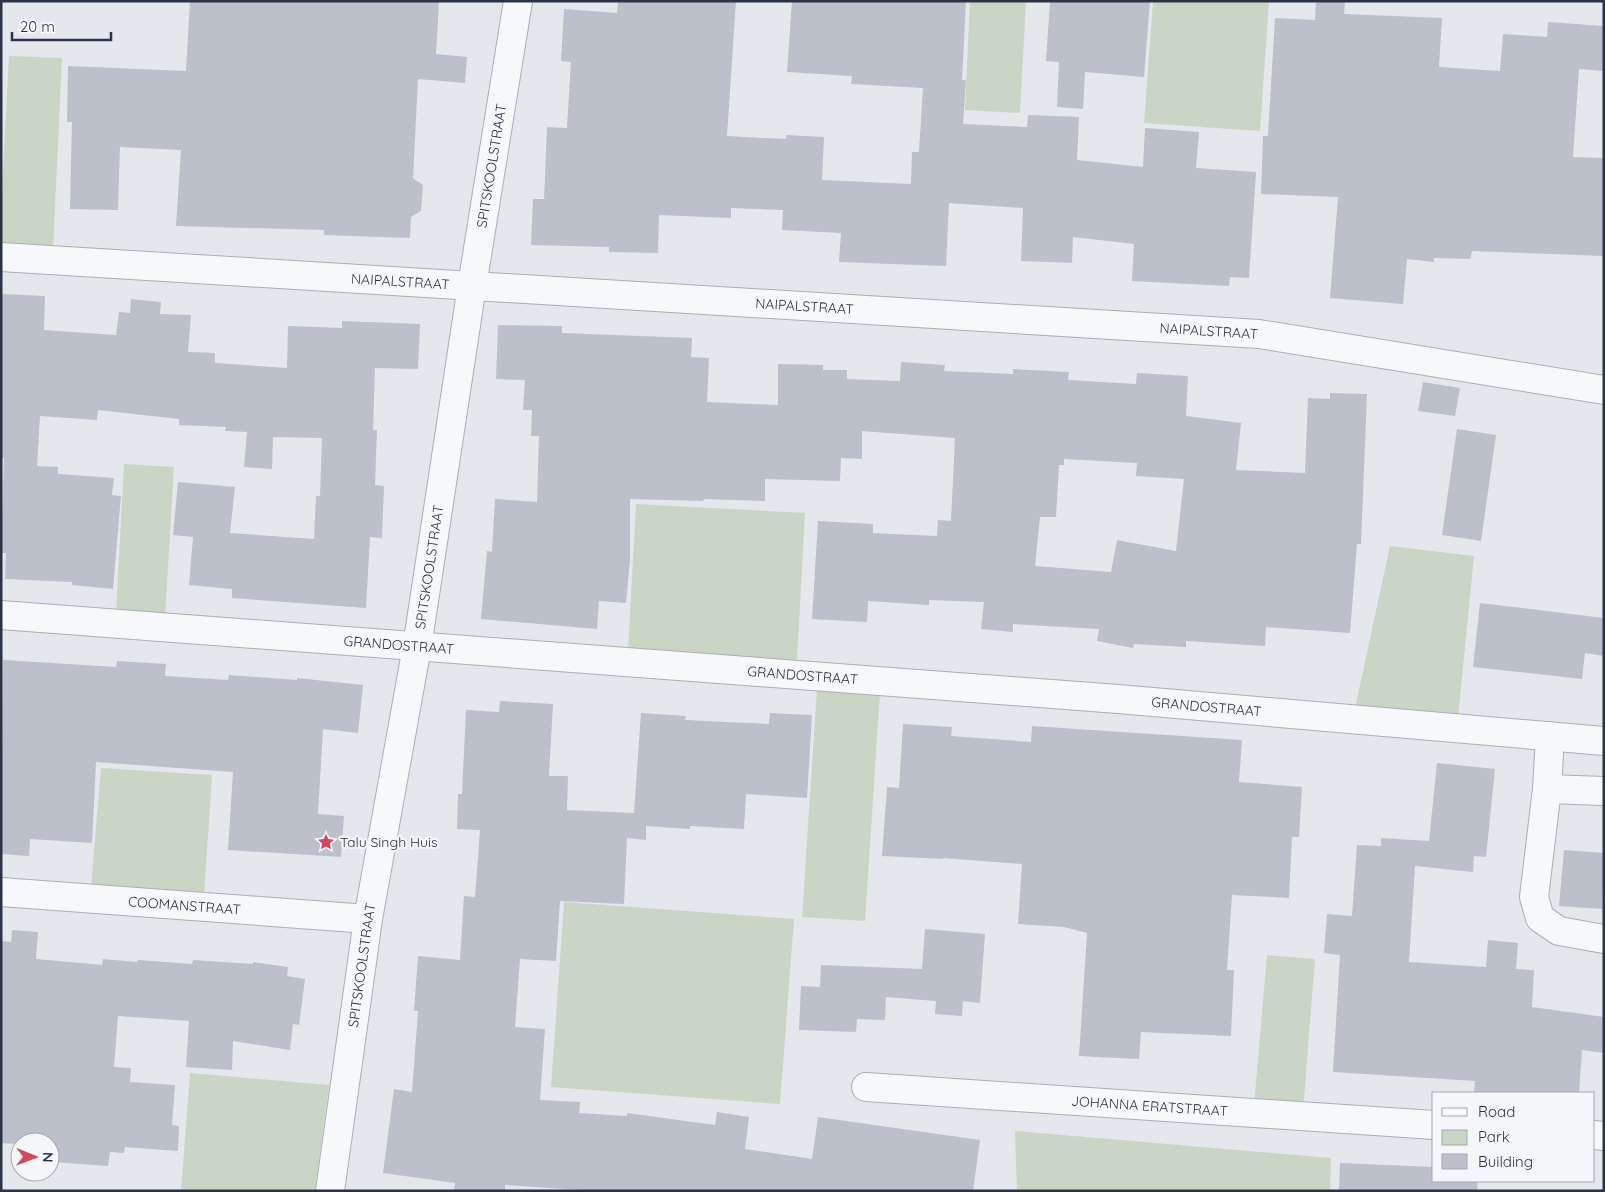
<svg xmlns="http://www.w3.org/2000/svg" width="1605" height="1192" font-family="Quicksand,sans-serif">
  <rect width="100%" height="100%" fill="#e4e7ec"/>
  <!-- green -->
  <g fill="#c9d6c5">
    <path d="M970,1H1026L1020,113L965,110Z"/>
    <path d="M1153,1H1269L1260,131L1144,123Z"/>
    <path d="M9,56L62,58L53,250L1,247V210Z"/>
    <path d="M124,464L174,467L165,618L116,615Z"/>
    <path d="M636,504L805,513L797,660L628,651Z"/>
    <path d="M1390,546L1474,556L1458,717L1355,708Z"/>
    <path d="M817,689L880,693L865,921L802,917Z"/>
    <path d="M101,768L212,775L204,896L91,887Z"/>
    <path d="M564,902L794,919L780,1104L551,1087Z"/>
    <path d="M1267,955L1315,959L1303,1110L1254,1106Z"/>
    <path d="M190,1073L329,1085L315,1191H181Z"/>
    <path d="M1015,1131L1331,1158L1330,1191H1017Z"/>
  </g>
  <!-- building -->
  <g fill="#bbc0ca" fill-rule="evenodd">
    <path d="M190,1H439L436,54L467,57L465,83L418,79L413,178L423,185L421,211L411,217L410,238L324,235V230L176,226L181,150L120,147L118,210L70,209L72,122H67L68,66L186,71Z"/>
    <path d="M618,1H736L727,136L786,139V135L824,137L822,180L911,184L912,152H919L923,88L851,84L852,76L787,72L792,1H966L962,80H966L963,124L1027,127L1028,115L1079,117L1077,160L1143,167L1145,128L1199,132L1196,168L1256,172L1249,278L1230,277L1229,286L1132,281L1134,244L1073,237L1072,263L1021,261L1023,208L949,203L946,266L839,262L841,233L782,230L783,210L731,208V218L659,215L658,253L609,252V247L531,245L533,199H544L547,127L567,128L571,62L561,61L564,9L617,13Z"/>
    <path d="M1050,1H1150L1144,77L1085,72L1083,109L1057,107L1059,62L1046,61Z"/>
    <path d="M1316,1H1345L1344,14L1442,18L1439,67L1500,71L1503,34L1547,37L1548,22L1604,26V71L1579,69L1573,157L1604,158V256L1472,251L1470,259L1434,258V262L1407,259L1403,304L1330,298L1338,197L1261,194L1263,136H1268L1275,18L1315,20Z"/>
    <path d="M1,294L45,296L44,330L116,335L119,312L130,313L131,299L161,302L160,314L191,315L188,352L215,353V363L287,368L288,326L342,328V321L420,324L418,369L375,368L373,430H377L375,485L384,486L382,538L370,537L366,608L232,598V589L189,585L193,537L173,535L178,482L235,487L230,533L314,539L316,496H320L322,438L273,437L272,469L244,467L247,432L225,431L226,427L179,425V419L98,410L97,420L40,416L37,466L58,467V474L114,478L112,495L121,496L113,589L72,585V582L5,579L6,553H1L4,458H1Z"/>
    <path d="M498,325L562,326V333L692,338L691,357L709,358L707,402L778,405V364L823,365V370H847V379L900,381L901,362L945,365L944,371L1013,374V369L1069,372L1068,380L1136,384L1137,373L1188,376L1186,416L1241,423L1236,470L1305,473L1308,398L1330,399V393L1367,394L1361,544H1357L1350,633L1266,627L1265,646L1186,641V647L1134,644L1133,648L1097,641L1099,629L1013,624V632L981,629L984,602L929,600V605L868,601L867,622L812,619L818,521L873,524V533L937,536L938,520L951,521L955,438L862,431V459L841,458L840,481L765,479V501L704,499L703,501L630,499V560L626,603L599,601L597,629L481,619L487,551L492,552L495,499L537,502L539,436H531L532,410H523L525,380L496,379ZM1064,459L1137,463L1136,476L1184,479L1176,551L1117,540L1111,572L1035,566L1040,517H1056L1059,465H1064Z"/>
    <path d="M1423,382L1460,388L1455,416L1418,411Z"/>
    <path d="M1457,429L1496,435L1481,541L1442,535Z"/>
    <path d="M1480,603L1604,618V656L1585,653L1582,679L1473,667Z"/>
    <path d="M3,660L116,667L117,661L166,664L165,676L228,680L229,675L297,680V678L363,685L358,733L323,729L318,814L344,816L341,857L228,850L233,772L96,762L92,843L30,839L29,856L1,854Z"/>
    <path d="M500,701L553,704L549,776H568L567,810L634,813L641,713L686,716L685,720L769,724L770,713L812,715L807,798L746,794L744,829L690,826V829L646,826V840L627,838L624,904L560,901L556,961L520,959L515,1027L545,1029L540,1100L580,1102L579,1113L627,1116V1113L715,1125L717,1112L749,1117L745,1149L812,1159L818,1117L980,1140L973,1191H597L505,1185V1191H454L455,1183L383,1173L394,1089L412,1092L418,1011H414L418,956L460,960L464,896L475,897L480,830L457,829L458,794H462L466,710L499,712Z"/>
    <path d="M903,724L952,727L951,736L1031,742L1032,726L1242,740L1239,782L1302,787L1299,837H1292L1289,898L1232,895L1227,970H1234L1231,1036L1141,1032L1139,1059L1079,1056L1087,933L1064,927L1018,924L1022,864L943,858V859L882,856L887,787L899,788Z"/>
    <path d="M1437,763L1495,769L1486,857L1474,856L1473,872L1415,866L1409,962L1486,967L1488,940L1518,943L1516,969L1534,970L1532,1007L1604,1017V1053L1582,1050L1579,1093H1474L1475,1081L1333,1072L1340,955L1324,953L1327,914L1352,916L1357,845L1381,846V838L1429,841Z"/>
    <path d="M1564,850L1604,853L1602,909L1559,906Z"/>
    <path d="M925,929L985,934L980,1003L963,1001L962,1016L935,1014L936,1001L886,997L885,1020L857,1019L856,1032L799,1030L801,986L820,987L821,965L922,969Z"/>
    <path d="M12,930L38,932L36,959L102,965L103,959L137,962L138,960L192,964L193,960L253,964V962L288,967L287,976L305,979L299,1025L293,1024L290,1050L233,1041L232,1070L186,1067L189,1021L118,1016L114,1067L131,1068L130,1082L175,1085L172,1125L179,1126L178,1151L125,1147L124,1153L110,1152L108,1166L53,1162L54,1147L50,1146V1142H20V1144L1,1143V941L11,942Z"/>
    <path d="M1340,1163L1434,1167V1181H1478L1477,1191H1339Z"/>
  </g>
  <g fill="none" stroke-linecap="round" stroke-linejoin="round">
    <!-- minor casing -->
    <g stroke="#a9aeb7" stroke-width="30">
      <g id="minor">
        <path id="s1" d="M1,257L1259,334L1604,390"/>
        <path id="s2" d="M1,615L1118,699L1604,741"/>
        <path d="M1550,736L1547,789L1534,897L1540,918L1559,931L1604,939"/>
        <path d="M1547,789L1604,791"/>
        <path id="s3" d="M1,892L368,919"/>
        <path id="s4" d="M866,1087L1434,1125"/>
        <path d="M1594,1135L1604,1136"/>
        <path id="s5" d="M330,1191L368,919L417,647L472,286L518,1"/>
      </g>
    </g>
    <!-- minor -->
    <use href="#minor" stroke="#f7f8fa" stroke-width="28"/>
  </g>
  <!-- icons -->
  <defs>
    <g id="sight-bare" transform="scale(1.35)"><path d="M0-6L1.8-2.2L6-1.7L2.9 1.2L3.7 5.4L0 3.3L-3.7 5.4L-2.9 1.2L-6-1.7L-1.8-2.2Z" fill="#d1495b" stroke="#f4f6f9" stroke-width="2.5" paint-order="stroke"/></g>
  </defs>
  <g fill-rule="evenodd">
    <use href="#sight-bare" x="326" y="842"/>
  </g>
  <g text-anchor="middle" stroke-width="4.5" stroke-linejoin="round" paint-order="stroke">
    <!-- street labels -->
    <g font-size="14" fill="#2b3445" stroke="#f4f6f9">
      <text dy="5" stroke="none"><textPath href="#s5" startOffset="1038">SPITSKOOLSTRAAT</textPath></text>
      <text dy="5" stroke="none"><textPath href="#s1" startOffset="400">NAIPALSTRAAT</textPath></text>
      <text dy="5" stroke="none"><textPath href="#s1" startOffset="805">NAIPALSTRAAT</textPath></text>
      <text dy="5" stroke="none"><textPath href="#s1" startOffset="1210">NAIPALSTRAAT</textPath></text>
      <text dy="5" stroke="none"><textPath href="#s5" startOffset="632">SPITSKOOLSTRAAT</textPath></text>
      <text dy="5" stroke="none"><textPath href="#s2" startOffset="399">GRANDOSTRAAT</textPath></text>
      <text dy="5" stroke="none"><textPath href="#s2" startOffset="804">GRANDOSTRAAT</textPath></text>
      <text dy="5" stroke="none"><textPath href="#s2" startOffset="1209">GRANDOSTRAAT</textPath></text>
      <text dy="5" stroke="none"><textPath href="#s3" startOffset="184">COOMANSTRAAT</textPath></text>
      <text dy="5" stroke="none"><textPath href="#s5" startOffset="228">SPITSKOOLSTRAAT</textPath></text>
      <text dy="5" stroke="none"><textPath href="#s4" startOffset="284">JOHANNA ERATSTRAAT</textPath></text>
    </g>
    <!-- poi labels -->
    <g font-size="14" fill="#2b3445" stroke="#f4f6f9" text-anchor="start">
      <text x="340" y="847">Talu Singh Huis</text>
    </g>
  </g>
  <!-- border -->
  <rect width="1605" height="1192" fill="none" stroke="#2b3445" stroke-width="5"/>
  <!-- legend -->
  <rect x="1432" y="1092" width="162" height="90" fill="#f4f6f9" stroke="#a4a8b1"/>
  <rect x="1442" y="1108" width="25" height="8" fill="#f7f8fa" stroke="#a4a8b1"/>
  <text x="1478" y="1117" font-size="15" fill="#2b3445">Road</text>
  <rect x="1442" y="1130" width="25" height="15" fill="#c9d6c5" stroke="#a4a8b1"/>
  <text x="1478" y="1142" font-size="15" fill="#2b3445">Park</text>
  <rect x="1442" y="1154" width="25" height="15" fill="#bbc0ca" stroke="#a4a8b1"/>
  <text x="1478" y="1167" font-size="15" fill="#2b3445">Building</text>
  <!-- north arrow -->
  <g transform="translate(35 1157) rotate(91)"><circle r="24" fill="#f4f6f9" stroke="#a4a8b1"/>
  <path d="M0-4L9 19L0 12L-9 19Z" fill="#d1495b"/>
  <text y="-8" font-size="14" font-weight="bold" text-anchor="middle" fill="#2b3445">N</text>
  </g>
  <!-- scale -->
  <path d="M12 32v8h99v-8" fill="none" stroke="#2b3445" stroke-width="2.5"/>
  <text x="20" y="32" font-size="15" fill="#2b3445" stroke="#f4f6f9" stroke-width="4" paint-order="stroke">20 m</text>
</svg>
